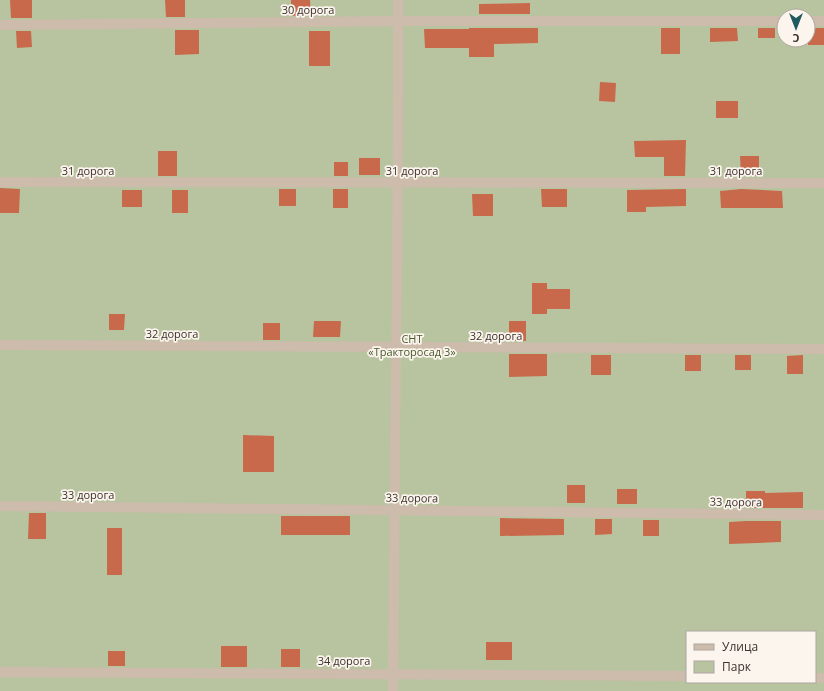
<svg xmlns="http://www.w3.org/2000/svg" width="824" height="691" font-family="'Open Sans',sans-serif">
  <rect width="100%" height="100%" fill="#f4ebe1"/>
  <!-- green -->
  <path fill="#b8c4a0" fill-rule="evenodd" d="M0,0H824V691H0ZM784,16H808V40H784ZM687,632H815V682H687Z"/>
  <!-- building -->
  <g fill="#c8694b">
    <path d="M10,0H32V18H11Z"/>
    <path d="M165,0H185V17H166Z"/>
    <path d="M291,0H310L311,15L291,16Z"/>
    <path d="M530,3V14H479V4Z"/>
    <path d="M469,28H538V43L494,44V57H469V48H425L424,29H469Z"/>
    <rect x="661" y="28" width="19" height="26"/>
    <path d="M710,28H737L738,41L710,42Z"/>
    <rect x="758" y="28" width="17" height="10"/>
    <rect x="808" y="28" width="16" height="17"/>
    <path d="M175,30H199V54L175,55Z"/>
    <path d="M16,31H31L32,47L17,48Z"/>
    <rect x="309" y="31" width="21" height="35"/>
    <path d="M600,82L616,83L615,102L599,101Z"/>
    <rect x="716" y="101" width="22" height="17"/>
    <path d="M686,140L685,176H664V157H635L634,141Z"/>
    <rect x="158" y="151" width="19" height="25"/>
    <path d="M740,156H759V176H741Z"/>
    <rect x="359" y="158" width="21" height="17"/>
    <rect x="334" y="162" width="14" height="14"/>
    <path d="M0,188L20,189L19,213H0Z"/>
    <rect x="279" y="189" width="17" height="17"/>
    <rect x="333" y="189" width="15" height="19"/>
    <path d="M541,189H567V207H542Z"/>
    <path d="M686,189V206L646,207V212H627V190Z"/>
    <path d="M741,189L782,191L783,208H721L720,191Z"/>
    <rect x="122" y="190" width="20" height="17"/>
    <rect x="172" y="190" width="16" height="23"/>
    <path d="M472,194H493V216H473Z"/>
    <path d="M532,283H547V289H570V309H547V314H532Z"/>
    <path d="M109,314H125L124,330H109Z"/>
    <path d="M314,321H341L340,337H313Z"/>
    <rect x="509" y="321" width="17" height="20"/>
    <rect x="263" y="323" width="17" height="17"/>
    <path d="M509,354H547V376L509,377Z"/>
    <rect x="591" y="355" width="20" height="20"/>
    <rect x="685" y="355" width="16" height="16"/>
    <rect x="735" y="355" width="16" height="15"/>
    <path d="M803,355V374H787V356Z"/>
    <path d="M243,435L274,436V472H243Z"/>
    <rect x="567" y="485" width="18" height="18"/>
    <rect x="617" y="489" width="20" height="15"/>
    <path d="M746,491H765V493L803,492V508H746Z"/>
    <path d="M29,513H46V539H28Z"/>
    <rect x="281" y="516" width="69" height="19"/>
    <path d="M500,518L564,519V535L500,536Z"/>
    <path d="M595,519H612V534L595,535Z"/>
    <rect x="643" y="520" width="16" height="16"/>
    <path d="M746,521H781V542L729,544V522Z"/>
    <rect x="107" y="528" width="15" height="47"/>
    <rect x="486" y="642" width="26" height="18"/>
    <rect x="221" y="646" width="26" height="21"/>
    <rect x="281" y="649" width="19" height="18"/>
    <rect x="108" y="651" width="17" height="15"/>
  </g>
  <g fill="none" stroke-linecap="round" stroke-linejoin="round">
    <!-- minor -->
    <g stroke="#cdbbac" stroke-width="10">
      <path d="M808,21H824"/>
      <path d="M0,25L398,21H784"/>
      <path d="M0,182L824,183"/>
      <path d="M0,345L824,349"/>
      <path d="M0,506L824,515"/>
      <path d="M0,672L687,676"/>
      <path d="M815,678H824"/>
      <path d="M393,691C394,461 399,230 398,0"/>
    </g>
  </g>
  <g text-anchor="middle" stroke-width="3.5" stroke-linejoin="round" paint-order="stroke">
    <!-- street labels -->
    <g font-size="11" fill="#3b302b" stroke="#fbf5ee">
      <text x="308" y="14">30 дорога</text>
      <text x="88" y="175">31 дорога</text>
      <text x="412" y="175">31 дорога</text>
      <text x="736" y="175">31 дорога</text>
      <text x="172" y="338">32 дорога</text>
      <text x="496" y="340">32 дорога</text>
      <text x="88" y="499">33 дорога</text>
      <text transform="translate(412 498) rotate(1)" y="4">33 дорога</text>
      <text transform="translate(736 502) rotate(1)" y="4">33 дорога</text>
      <text x="344" y="665">34 дорога</text>
    </g>
    <!-- park labels -->
    <g font-size="11" fill="#4a5a2e" stroke="#fbf5ee">
      <text x="412" y="343">СНТ<tspan x="412" dy="13">«Тракторосад 3»</tspan></text>
    </g>
  </g>
  <!-- legend -->
  <rect x="686" y="631" width="130" height="52" fill="#fbf5ee" stroke="#aea6a0"/>
  <rect x="694" y="644" width="20" height="6" fill="#cdbbac" stroke="#aea6a0"/>
  <text x="722" y="651" font-size="12" fill="#3b302b">Улица</text>
  <rect x="694" y="661" width="20" height="12" fill="#b8c4a0" stroke="#aea6a0"/>
  <text x="722" y="671" font-size="12" fill="#3b302b">Парк</text>
  <!-- north arrow -->
  <g transform="translate(796 28) rotate(180)"><circle r="19" fill="#fbf5ee" stroke="#aea6a0"/>
  <path d="M0-3L7 15L0 10L-7 15Z" fill="#1f5a5e"/>
  <text y="-6" font-size="11" font-weight="bold" text-anchor="middle" fill="#3b302b">С</text>
  </g>
</svg>
